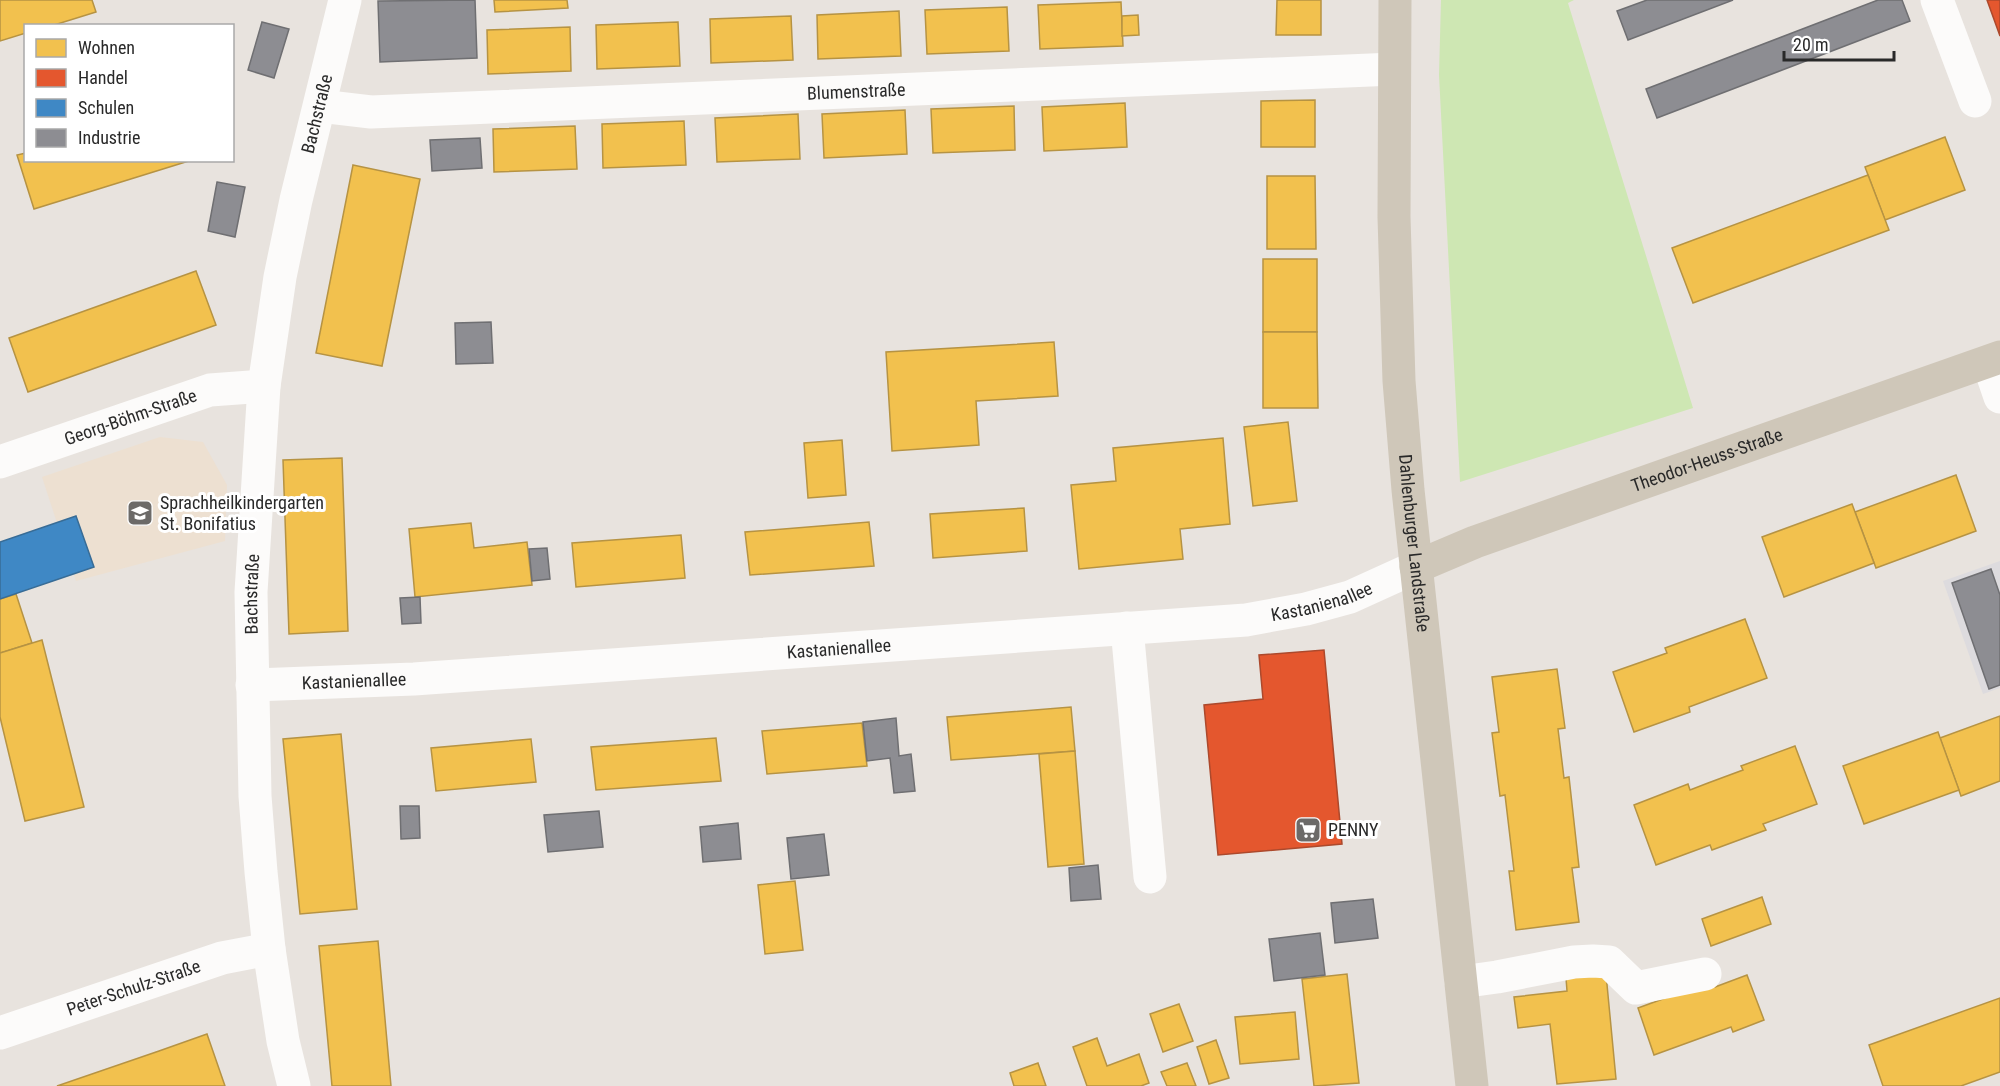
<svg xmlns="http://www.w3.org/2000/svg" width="2000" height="1086" font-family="'Roboto Condensed',sans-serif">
  <rect width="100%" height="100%" fill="#e8e3de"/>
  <!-- industrial -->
  <path fill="#dddbde" d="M2000,561V688L1983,694L1943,581Z"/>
  <!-- education -->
  <path fill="#ede0d1" d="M160,437L203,442L227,485L225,541L76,581L42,477Z"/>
  <!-- green -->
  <path fill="#cee7b3" d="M1441,0H1574L1568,3L1693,408L1460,482L1439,75Z"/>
  <!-- homes -->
  <g fill="#f2c14e" stroke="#b69343" stroke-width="1.5">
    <path d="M0,0H92L96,12L51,26H26V33L0,41Z"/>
    <path d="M494,0H567L568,8L495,12Z"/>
    <path d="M1277,0H1321V35H1276Z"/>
    <path d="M1121,2L1123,46L1040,49L1038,5Z"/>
    <path d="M1007,7L1009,51L927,54L925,10Z"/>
    <path d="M899,11L901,56L818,59L817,15Z"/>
    <path d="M1138,15L1139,35L1122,36V16Z"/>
    <path d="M791,16L793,60L711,63L710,19Z"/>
    <path d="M678,22L680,66L597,69L596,25Z"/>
    <path d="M570,27L571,71L488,74L487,30Z"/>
    <path d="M1315,100V147H1261V101Z"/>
    <path d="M1125,103L1127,147L1044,151L1042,107Z"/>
    <path d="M1014,106L1015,150L933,153L931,109Z"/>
    <path d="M905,110L907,154L824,158L822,114Z"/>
    <path d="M798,114L800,159L717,162L715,118Z"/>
    <path d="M684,121L686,165L603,168L602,124Z"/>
    <path d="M575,126L577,169L494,172L493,129Z"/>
    <path d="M1945,137L1965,190L1885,220L1865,167Z"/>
    <path d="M26,153V160H192L34,209L17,155Z"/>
    <path d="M353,165L420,179L382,366L316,353Z"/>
    <path d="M1868,175L1889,230L1693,303L1672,248Z"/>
    <path d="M1267,176H1315L1316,249H1267Z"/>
    <rect x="1263" y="259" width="54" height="73"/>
    <path d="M196,271L216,325L28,392L9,338Z"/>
    <path d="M1263,332H1317L1318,408H1263Z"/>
    <path d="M1054,342L1058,396L976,401L979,445L892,451L886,352Z"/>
    <path d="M1288,422L1297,501L1253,506L1244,427Z"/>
    <path d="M1223,438L1230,524L1180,529L1183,559L1079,569L1071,485L1116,481L1113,448Z"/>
    <path d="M842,440L846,495L808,498L804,443Z"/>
    <path d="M342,458L348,631L289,634L283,460Z"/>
    <path d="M1956,475L1976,531L1876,568L1855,512Z"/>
    <path d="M1852,504L1874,563L1784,597L1762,537Z"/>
    <path d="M1024,508L1027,551L933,558L930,514Z"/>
    <path d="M869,522L874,566L750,575L745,532Z"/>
    <path d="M471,523L474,548L527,542L532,585L415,597L409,529Z"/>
    <path d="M681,535L685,578L576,587L572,543Z"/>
    <path d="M16,594L32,643L0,653V599Z"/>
    <path d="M1745,619L1767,678L1689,707L1690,712L1634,732L1613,672L1667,653L1665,648Z"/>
    <path d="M42,640L84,807L25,821L0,717V653Z"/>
    <path d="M1557,669L1565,728L1558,729L1564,778L1569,777L1579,867L1572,868L1579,922L1516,930L1509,871H1514L1505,795L1500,796L1492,733L1499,732L1492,677Z"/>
    <path d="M1071,707L1075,751L951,760L947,717Z"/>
    <path d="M2000,716V781L1961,796L1940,738Z"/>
    <path d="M862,723L867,766L767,774L762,731Z"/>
    <path d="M1938,732L1959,790L1864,824L1843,766Z"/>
    <path d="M341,734L357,909L300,914L283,739Z"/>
    <path d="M716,738L721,781L596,790L591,747Z"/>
    <path d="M531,739L536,782L436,791L431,748Z"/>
    <path d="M1795,746L1817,804L1763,824L1766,830L1712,850L1710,845L1656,865L1634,805L1688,784L1690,790L1708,783L1743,770L1741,766Z"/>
    <path d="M1075,751L1084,864L1048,867L1039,754Z"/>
    <path d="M795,881L803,950L765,954L758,885Z"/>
    <path d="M1762,897L1771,924L1711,946L1702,919Z"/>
    <path d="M378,941L391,1086H332L319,946Z"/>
    <path d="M1347,974L1359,1083L1314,1086L1302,979Z"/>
    <path d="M1606,974L1616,1079L1557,1084L1550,1024L1518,1028L1514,997L1567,991L1566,978Z"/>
    <path d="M1747,975L1764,1020L1733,1032L1731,1027L1654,1055L1638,1008L1712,981L1715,987Z"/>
    <path d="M2000,998V1072L1961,1086H1883L1869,1045Z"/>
    <path d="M1179,1004L1193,1041L1163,1052L1150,1014Z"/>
    <path d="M1295,1012L1299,1059L1240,1064L1235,1017Z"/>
    <path d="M207,1034L225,1086H57L159,1051Z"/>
    <path d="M1097,1038L1107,1066L1139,1054L1149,1083L1141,1086H1087L1073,1047Z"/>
    <path d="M1216,1040L1229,1078L1209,1084L1197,1047Z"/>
    <path d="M1038,1063L1046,1086H1014L1010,1073Z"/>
    <path d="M1187,1063L1196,1086H1167L1161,1072Z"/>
  </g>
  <!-- shops -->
  <g fill="#e4572e" stroke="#ac492c" stroke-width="1.5">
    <path d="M1987,0H2000V36Z"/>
    <path d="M1324,650L1342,844L1218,855L1204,705L1263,699L1259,655Z"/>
  </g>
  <!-- schools -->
  <path fill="#3f88c5" stroke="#386c96" stroke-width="1.5" d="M76,516L94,567L0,599V542Z"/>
  <!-- industry -->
  <g fill="#8d8d92" stroke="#6f6f72" stroke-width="1.5">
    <path d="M475,0L477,58L380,62L378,1Z"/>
    <path d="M1647,0H1733L1628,40L1617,11Z"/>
    <path d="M1878,0H1902L1910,21L1657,118L1646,89Z"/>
    <path d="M262,22L289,29L274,78L248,70Z"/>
    <path d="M480,138L482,168L432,171L430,140Z"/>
    <path d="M217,182L245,187L235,237L208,231Z"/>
    <path d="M491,322L493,363L456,364L455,323Z"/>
    <path d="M547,548L550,579L532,581L529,549Z"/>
    <path d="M1991,569L2000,595V685L1989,689L1952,583Z"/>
    <path d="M420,597L421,623L402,624L400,598Z"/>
    <path d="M896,718L899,756L911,754L915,791L894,793L890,758L867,761L863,722Z"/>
    <path d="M400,806H419L420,838L401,839Z"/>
    <path d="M599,811L603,847L548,852L544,815Z"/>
    <path d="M738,823L741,859L703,862L700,827Z"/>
    <path d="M824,834L829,875L791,879L787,838Z"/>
    <path d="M1098,865L1101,899L1071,901L1069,868Z"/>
    <path d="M1373,899L1378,938L1335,943L1331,903Z"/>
    <path d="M1320,933L1325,975L1274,981L1269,939Z"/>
  </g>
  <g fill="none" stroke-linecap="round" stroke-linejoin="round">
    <!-- minor -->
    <g stroke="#fcfbfa" stroke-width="33">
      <path d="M1937,0L1975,101"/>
      <path id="s1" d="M320,106L371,112L1394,69"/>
      <path d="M1988,362L2000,397"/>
      <path id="s2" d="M0,462L210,390L264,386"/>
      <path d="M1127,628L1150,877"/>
      <path id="s3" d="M252,685L414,679L1246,620L1306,609L1350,597L1416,567"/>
      <path d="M1461,982L1497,977L1574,962L1593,961L1609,962L1636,988L1705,974"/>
      <path id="s4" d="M0,1033L222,958L269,949"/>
      <path id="s5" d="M294,1086L283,1041L269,949L261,872L255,796L251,592L264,386L280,277L296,200L345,0"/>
    </g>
    <!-- major -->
    <g stroke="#cfc7b9" stroke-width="33">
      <path id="s6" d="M1395,0L1394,217L1399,381L1408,490L1472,1086"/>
      <path id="s7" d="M1416,567L1475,542L2000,357"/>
    </g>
  </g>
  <!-- icons -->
  <defs>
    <g id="school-square" transform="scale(1.35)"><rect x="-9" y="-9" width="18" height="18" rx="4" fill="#6c6a68" stroke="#fff"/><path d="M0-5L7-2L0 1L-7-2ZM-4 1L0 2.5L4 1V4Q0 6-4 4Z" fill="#fff"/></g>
    <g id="supermarket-square" transform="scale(1.35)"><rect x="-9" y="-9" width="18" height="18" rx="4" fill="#6c6a68" stroke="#fff"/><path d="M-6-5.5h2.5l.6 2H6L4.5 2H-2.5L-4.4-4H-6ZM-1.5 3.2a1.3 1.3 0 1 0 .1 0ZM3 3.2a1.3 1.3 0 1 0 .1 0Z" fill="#fff"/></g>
  </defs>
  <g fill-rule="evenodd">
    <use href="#school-square" x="140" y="513"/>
    <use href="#supermarket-square" x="1308" y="830"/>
  </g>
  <g text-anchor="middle" stroke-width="6" stroke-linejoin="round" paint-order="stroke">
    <!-- street labels -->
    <g font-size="18" fill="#292929" stroke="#fff">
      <text dy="6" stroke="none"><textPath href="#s1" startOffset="537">Blumenstraße</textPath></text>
      <text dy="6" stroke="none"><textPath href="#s5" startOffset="981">Bachstraße</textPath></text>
      <text dy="6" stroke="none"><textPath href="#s2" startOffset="138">Georg-Böhm-Straße</textPath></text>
      <text dy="6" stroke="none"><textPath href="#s7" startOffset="310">Theodor-Heuss-Straße</textPath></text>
      <text dy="6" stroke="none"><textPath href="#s6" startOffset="544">Dahlenburger Landstraße</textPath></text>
      <text dy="6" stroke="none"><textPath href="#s5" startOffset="495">Bachstraße</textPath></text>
      <text dy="6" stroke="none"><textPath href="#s3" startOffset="1074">Kastanienallee</textPath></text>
      <text dy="6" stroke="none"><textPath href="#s3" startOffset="588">Kastanienallee</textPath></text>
      <text dy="6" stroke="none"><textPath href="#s3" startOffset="102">Kastanienallee</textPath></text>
      <text dy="6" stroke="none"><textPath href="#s4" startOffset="141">Peter-Schulz-Straße</textPath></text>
    </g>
    <!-- poi labels -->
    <g font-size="18" fill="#292929" stroke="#fff" text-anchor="start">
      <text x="160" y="509">Sprachheilkindergarten<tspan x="160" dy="21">St. Bonifatius</tspan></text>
      <text x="1328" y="836">PENNY</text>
    </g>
  </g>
  <!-- legend -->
  <rect x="24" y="24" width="210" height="138" fill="#ffffff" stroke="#a9a9a9" stroke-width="1.5"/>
  <rect x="36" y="39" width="30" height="18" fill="#f2c14e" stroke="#a9a9a9" stroke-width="1.5"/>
  <text x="78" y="54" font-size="18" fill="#292929">Wohnen</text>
  <rect x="36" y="69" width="30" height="18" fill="#e4572e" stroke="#a9a9a9" stroke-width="1.5"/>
  <text x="78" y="84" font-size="18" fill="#292929">Handel</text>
  <rect x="36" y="99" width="30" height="18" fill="#3f88c5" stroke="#a9a9a9" stroke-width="1.5"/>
  <text x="78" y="114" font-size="18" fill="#292929">Schulen</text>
  <rect x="36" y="129" width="30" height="18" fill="#8d8d92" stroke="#a9a9a9" stroke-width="1.5"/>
  <text x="78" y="144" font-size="18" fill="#292929">Industrie</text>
  <!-- scale -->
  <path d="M1784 51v9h110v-9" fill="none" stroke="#292929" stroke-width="3"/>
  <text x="1793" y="51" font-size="18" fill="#292929" stroke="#ffffff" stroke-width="4.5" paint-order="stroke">20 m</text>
</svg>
